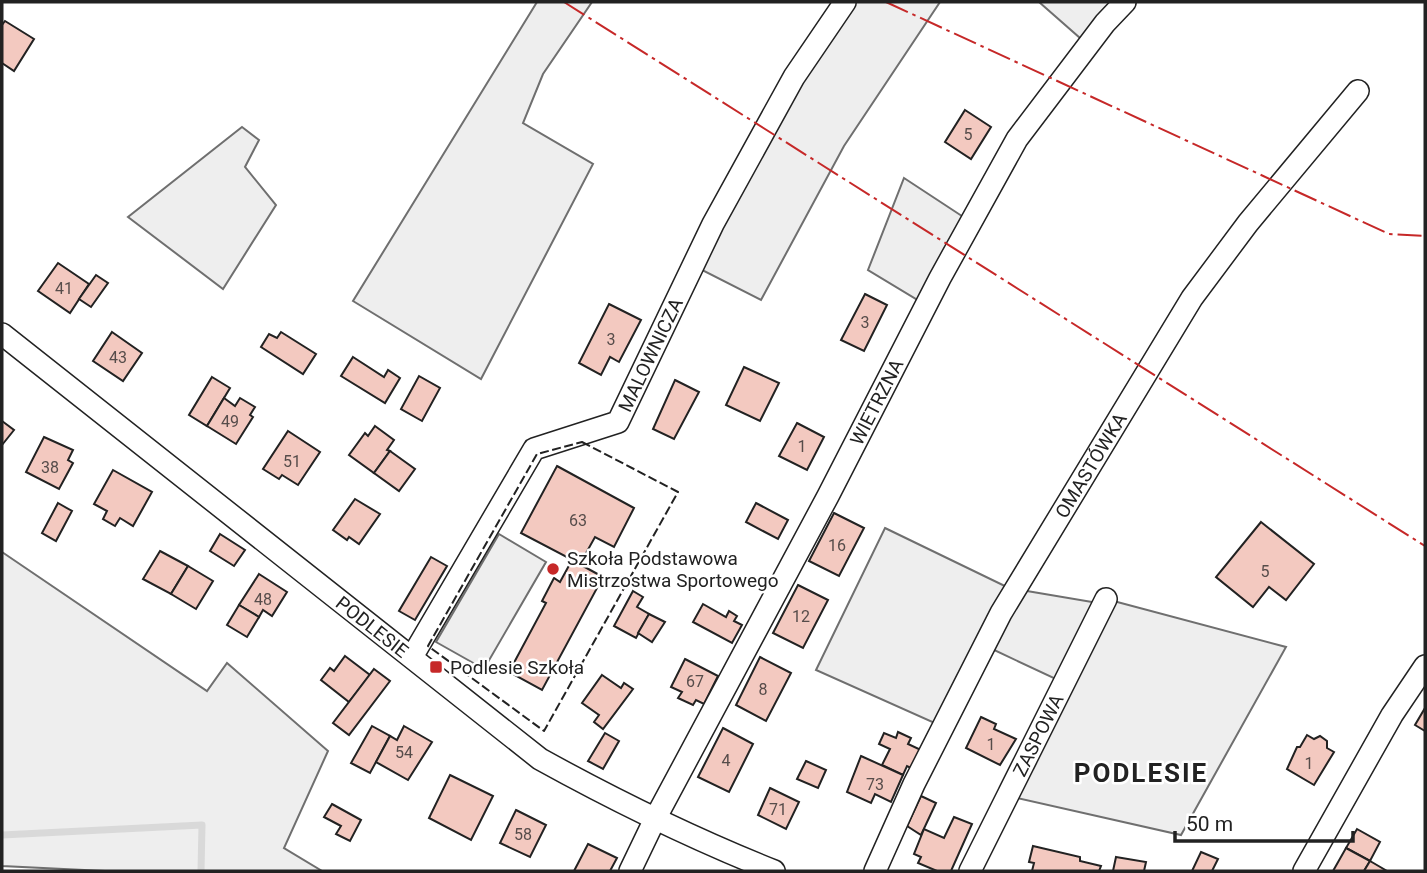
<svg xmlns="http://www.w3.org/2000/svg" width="1427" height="873" font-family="Roboto,sans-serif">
  <rect width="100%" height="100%" fill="#fff"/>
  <!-- green -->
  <g fill="#eee" stroke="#6f6f6f" stroke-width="2">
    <path d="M537,2H592L543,74L523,123L593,164L481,379L353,301Z"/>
    <path d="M845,2H940L844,146L761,300L702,270L713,224Z"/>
    <path d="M1039,2H1125L1088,45Z"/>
    <path d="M242,127L259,140L245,167L276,205L223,289L128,217Z"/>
    <path d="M904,178L971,222L926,305L868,270Z"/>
    <path d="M885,528L1009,588L939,725L816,670Z"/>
    <path d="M499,534L546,562L484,669L436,642Z"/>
    <path d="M2,552L207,691L227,663L328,751L284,848L322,871H105L2,866Z"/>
    <path d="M1021,590L1098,603L1060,681L992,649Z"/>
    <path d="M1106,599L1286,647L1181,835L1008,796Z"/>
  </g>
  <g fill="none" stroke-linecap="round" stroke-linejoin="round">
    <!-- stream -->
    <path stroke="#d9d9d9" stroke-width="7" d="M2,835L202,825L201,871"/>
  </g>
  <!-- building -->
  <g fill="#f3c9c0" stroke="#222" stroke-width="2">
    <path d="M5,21L34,39L14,71L2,63V25Z"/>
    <path d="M965,110L991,127L971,159L945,142Z"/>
    <path d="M58,263L89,284L70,313L38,291Z"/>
    <path d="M96,275L108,283L91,307L79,299Z"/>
    <path d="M865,294L887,305L864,351L841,340Z"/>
    <path d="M609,304L641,320L619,362L610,357L601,375L579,363Z"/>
    <path d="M112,332L142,353L123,381L93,361Z"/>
    <path d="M281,332L316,354L303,374L261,347L269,334L277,338Z"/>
    <path d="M353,357L384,377L388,370L400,378L385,403L341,376Z"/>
    <path d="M744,367L779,383L760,421L726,405Z"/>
    <path d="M419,376L440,388L422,421L401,409Z"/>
    <path d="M212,377L230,388L207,426L189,415Z"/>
    <path d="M675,380L699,392L674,439L653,429Z"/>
    <path d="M224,398L235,406L240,398L255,407L250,415L253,417L236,444L207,426Z"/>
    <path d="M2,421L14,430L2,445Z"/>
    <path d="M797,423L824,437L807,470L779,456Z"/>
    <path d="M375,426L394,440L387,450L390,451L374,473L349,455L365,433L368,436Z"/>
    <path d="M288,431L320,452L298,485L282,475L279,479L263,469Z"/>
    <path d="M44,437L73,450L68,460L73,463L59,489L26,472Z"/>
    <path d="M390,451L415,469L399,491L374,473Z"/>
    <path d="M557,466L634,508L614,547L595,537L580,564L521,533Z"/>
    <path d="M113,470L152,492L133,526L120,518L115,526L103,519L107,511L94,504Z"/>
    <path d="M355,499L380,514L359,544L349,537L347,540L333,530Z"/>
    <path d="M58,503L72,511L56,541L42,533Z"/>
    <path d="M756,503L788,520L778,539L746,522Z"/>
    <path d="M834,513L864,528L839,576L809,561Z"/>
    <path d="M1261,522L1314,564L1286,600L1269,587L1253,607L1216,577Z"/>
    <path d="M220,534L245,550L234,566L210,551Z"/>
    <path d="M160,551L188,566L171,594L143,579Z"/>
    <path d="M431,557L447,566L415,620L399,611Z"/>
    <path d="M572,560L603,577L542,690L509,672L546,603L542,601L554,578L560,582Z"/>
    <path d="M188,566L213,581L196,609L171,594Z"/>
    <path d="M259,574L287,592L272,616L263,610L259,617L239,605Z"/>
    <path d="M798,585L828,600L803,648L773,633Z"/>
    <path d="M633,591L643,597L637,607L649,614L636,638L614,626Z"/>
    <path d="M703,604L726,617L729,611L737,616L734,621L742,625L732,643L693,622Z"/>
    <path d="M239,605L259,617L247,637L227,625Z"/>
    <path d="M649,614L665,622L652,642L638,633Z"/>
    <path d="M345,656L370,675L349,702L321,680L330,668L334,671Z"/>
    <path d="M760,657L791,673L766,721L736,705Z"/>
    <path d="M685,659L718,676L704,704L696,700L693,705L678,698L682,692L671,687Z"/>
    <path d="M374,669L390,681L349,735L333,723Z"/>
    <path d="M602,675L621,688L624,683L633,689L603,729L594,722L599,715L582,703Z"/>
    <path d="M1425,708V731L1415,725Z"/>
    <path d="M981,717L996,724L994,729L1016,739L1000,765L966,748Z"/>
    <path d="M372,726L390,736L370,773L351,763Z"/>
    <path d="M404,726L432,742L408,780L376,762L390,736L397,740Z"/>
    <path d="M723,728L753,744L729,792L698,777Z"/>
    <path d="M898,732L911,738L908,744L921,750L913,769L907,766L903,775L882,765L890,749L879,744L884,733L896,738Z"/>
    <path d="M605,733L619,741L603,769L588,761Z"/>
    <path d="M1307,735L1314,739L1320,736L1327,741V748L1334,752L1314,785L1287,769L1297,747H1300Z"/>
    <path d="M861,756L903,775L891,802L875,794L871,803L847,792Z"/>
    <path d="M806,761L826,770L818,788L797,779Z"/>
    <path d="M450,775L493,796L471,840L429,818Z"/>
    <path d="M770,788L799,802L786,829L758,815Z"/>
    <path d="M921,796L936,803L921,835L907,826Z"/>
    <path d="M332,804L361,820L350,841L336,834L341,826L324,817Z"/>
    <path d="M516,810L546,825L530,857L500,843Z"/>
    <path d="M954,817L972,824L951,871H937L918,863L921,857L914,854L924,829L944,838Z"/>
    <path d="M1357,829L1380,842L1370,861L1346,848Z"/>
    <path d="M588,844L617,858L610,871H574Z"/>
    <path d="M1033,846L1080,857V861L1101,866L1099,871H1032L1034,863L1029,862Z"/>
    <path d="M1346,848L1370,861L1364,871H1333Z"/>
    <path d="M1201,852L1218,859L1212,871H1192Z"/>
    <path d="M1116,857L1146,862L1144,871H1113Z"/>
    <path d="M1370,861L1387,871H1364Z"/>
  </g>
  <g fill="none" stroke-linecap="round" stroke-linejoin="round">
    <!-- minor casing -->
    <g stroke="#222" stroke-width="24">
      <g id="minor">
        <path id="s1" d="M2,334L540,759C616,801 694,839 774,871"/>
        <path id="s2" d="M412,657L534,449L618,422L713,224L794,77L845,2"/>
        <path id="s3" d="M630,871L655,819L828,496L940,278L1017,139L1105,23L1125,2"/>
        <path id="s4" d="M875,871L914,784L1001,613L1192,298L1248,223L1358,91"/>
        <path id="s5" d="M970,871L1106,599"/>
        <path d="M1304,871L1392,715L1425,666"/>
      </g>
    </g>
    <!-- minor -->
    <use href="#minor" stroke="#fff" stroke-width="21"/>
    <!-- fence -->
    <path stroke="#222" stroke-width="2" stroke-dasharray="9 3.5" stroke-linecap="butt" d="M582,442L678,492L544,731L428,646L537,454Z"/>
    <!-- power -->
    <g stroke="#c62828" stroke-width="2" stroke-dasharray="24 5 3.5 5" stroke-linecap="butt">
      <path d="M564,2L1425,546"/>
      <path d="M886,2L1389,234L1425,236"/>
    </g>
  </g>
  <!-- markers -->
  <g fill="#c62828" stroke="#fff" stroke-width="2.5">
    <circle cx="553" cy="569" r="7"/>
    <rect x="429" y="660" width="14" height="14" rx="3.5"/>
  </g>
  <g text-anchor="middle" stroke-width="5" stroke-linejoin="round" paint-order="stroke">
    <!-- number labels -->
    <g font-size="16" fill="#564c4a">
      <text x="968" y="140">5</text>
      <text x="64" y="294">41</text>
      <text x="865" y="328">3</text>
      <text x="611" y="345">3</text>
      <text x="118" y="363">43</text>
      <text x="230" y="427">49</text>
      <text x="802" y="452">1</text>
      <text x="292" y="467">51</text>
      <text x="50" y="473">38</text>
      <text x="578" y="526">63</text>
      <text x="837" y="551">16</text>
      <text x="1265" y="577">5</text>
      <text x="263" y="605">48</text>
      <text x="801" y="622">12</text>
      <text x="695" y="687">67</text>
      <text x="763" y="695">8</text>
      <text x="991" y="750">1</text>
      <text x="404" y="758">54</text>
      <text x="726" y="766">4</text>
      <text x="1309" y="769">1</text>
      <text x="875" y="790">73</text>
      <text x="778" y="815">71</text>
      <text x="523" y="840">58</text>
    </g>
    <!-- street labels -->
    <g font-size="19" fill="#222" stroke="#fff">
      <text dy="7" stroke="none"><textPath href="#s2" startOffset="404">MALOWNICZA</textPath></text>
      <text dy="7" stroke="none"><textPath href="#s3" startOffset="530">WIETRZNA</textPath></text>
      <text dy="7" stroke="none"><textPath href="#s4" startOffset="460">OMASTÓWKA</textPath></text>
      <text dy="7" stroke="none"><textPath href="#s1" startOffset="472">PODLESIE</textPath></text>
      <text dy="7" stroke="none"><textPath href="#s5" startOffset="152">ZASPOWA</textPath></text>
    </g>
    <!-- poi labels -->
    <g font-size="19" fill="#222" stroke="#fff" text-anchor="start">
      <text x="567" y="565">Szkoła Podstawowa<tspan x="567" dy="22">Mistrzostwa Sportowego</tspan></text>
      <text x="450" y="674">Podlesie Szkoła</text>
    </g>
    <!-- district labels -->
    <g font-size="26" font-weight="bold" letter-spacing="2" fill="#222" stroke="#fff">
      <text x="1141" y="782">PODLESIE</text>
    </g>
  </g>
  <!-- border -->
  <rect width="1427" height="873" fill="none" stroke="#222222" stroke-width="7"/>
  <!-- scale -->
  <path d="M1175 831v10h178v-10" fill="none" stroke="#222222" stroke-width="3.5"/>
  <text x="1186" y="831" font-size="21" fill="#222222" stroke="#ffffff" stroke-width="5" paint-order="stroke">50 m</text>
</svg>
